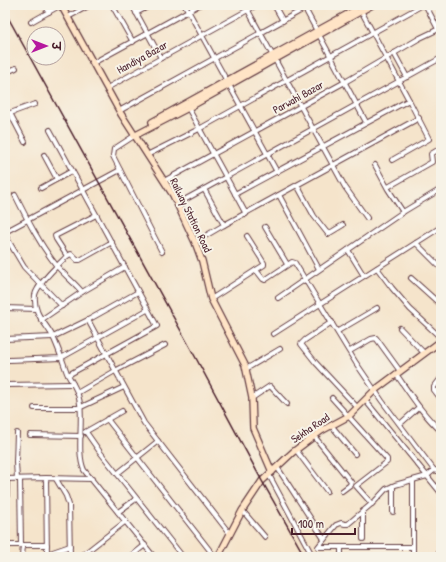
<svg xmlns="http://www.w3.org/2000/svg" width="446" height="562" font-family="'Patrick Hand','Playpen Sans Deva',sans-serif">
  <rect width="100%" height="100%" fill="#f7f3e8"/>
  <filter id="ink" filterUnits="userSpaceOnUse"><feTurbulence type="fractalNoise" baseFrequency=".025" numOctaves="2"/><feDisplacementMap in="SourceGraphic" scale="8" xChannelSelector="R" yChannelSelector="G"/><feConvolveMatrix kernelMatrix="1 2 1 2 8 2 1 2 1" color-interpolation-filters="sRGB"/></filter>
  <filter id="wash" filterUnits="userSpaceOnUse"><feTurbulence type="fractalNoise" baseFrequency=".012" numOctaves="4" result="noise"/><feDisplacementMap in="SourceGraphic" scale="16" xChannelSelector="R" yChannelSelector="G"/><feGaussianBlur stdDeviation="0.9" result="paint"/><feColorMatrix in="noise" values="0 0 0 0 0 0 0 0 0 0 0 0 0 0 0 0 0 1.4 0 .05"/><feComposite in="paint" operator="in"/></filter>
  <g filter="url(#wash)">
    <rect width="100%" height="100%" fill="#f5e4cb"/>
  </g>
  <g filter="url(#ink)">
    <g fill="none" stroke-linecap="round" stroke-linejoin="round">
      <!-- street casing -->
      <g stroke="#643d43" stroke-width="6">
        <g id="street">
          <path d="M45,5L49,12"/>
          <path d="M112,5L133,42"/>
          <path d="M132,5L161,58"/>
          <path d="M185,5L277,172"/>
          <path d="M245,5L345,187L367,218"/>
          <path d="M274,5L283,21"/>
          <path d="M303,5L366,122"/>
          <path d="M358,5L409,100"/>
          <path d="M426,6L438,29"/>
          <path d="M136,13L151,5"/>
          <path d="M68,17L90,5"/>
          <path d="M31,22L61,5"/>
          <path d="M394,53L407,77"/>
          <path d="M93,63L199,5"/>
          <path d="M5,73L16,68"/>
          <path d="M107,88L257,5"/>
          <path d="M119,111L311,5"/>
          <path d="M10,113L25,142"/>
          <path d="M5,115L35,104"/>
          <path d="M50,130L157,326L68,375"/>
          <path d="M134,136L114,149L113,156L162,252"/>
          <path d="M44,155L57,179"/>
          <path d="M147,155L199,129L421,6"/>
          <path d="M375,165L388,189L403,212"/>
          <path d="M164,181L345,82L420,38L441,28"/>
          <path d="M297,185L314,216L328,234L343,225"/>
          <path d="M388,187L432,162L431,154L441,148"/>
          <path d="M41,188L72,171"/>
          <path d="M235,194L409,100L429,139L392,160"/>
          <path d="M15,195C27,219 39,243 56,265C64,275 74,282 82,292"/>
          <path d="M279,195L319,269"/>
          <path d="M177,204L226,177L187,106"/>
          <path d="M246,214L226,177L441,58"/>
          <path d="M224,225L419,118"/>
          <path d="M265,227L287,264"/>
          <path d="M5,232L120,170"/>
          <path d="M5,235L24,267L62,306"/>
          <path d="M247,236L264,263V265L256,270"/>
          <path d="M112,242L80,260H77L71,254L67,256C59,264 37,284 35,295C33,316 47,323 54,339C59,350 63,362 67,373C70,379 74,385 77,392C86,414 75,450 84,470L154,557"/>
          <path d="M195,242L224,225L204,189"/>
          <path d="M416,243L441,268"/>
          <path d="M348,250L364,276"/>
          <path d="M67,256L56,239L55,236L96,215"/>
          <path d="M377,268L392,288L410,309L441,338"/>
          <path d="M411,278L441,305"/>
          <path d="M278,298L403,212L441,189"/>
          <path d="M211,299L256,270L263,279L265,280L292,262L295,263L356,363L382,401L434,470L441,472"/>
          <path d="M5,308L36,309"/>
          <path d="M41,320L82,292L125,267"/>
          <path d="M88,320L144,423L230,534"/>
          <path d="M332,322L305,340L301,344L316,363L357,407"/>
          <path d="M400,328L424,353"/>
          <path d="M338,331L377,308"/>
          <path d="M273,334L441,227"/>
          <path d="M5,339L53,337L88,320L138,292"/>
          <path d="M350,351L371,339L376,338L400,371"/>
          <path d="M9,360L61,358L147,310"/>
          <path d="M246,369L280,349"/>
          <path d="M396,374C410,394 423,415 441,431"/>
          <path d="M441,378L434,387V390L441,399"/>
          <path d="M5,385L73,384"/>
          <path d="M77,393L115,371L165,345"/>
          <path d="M252,398L270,386L287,404"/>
          <path d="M332,398L387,459V462L356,486L372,504"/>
          <path d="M365,400L441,493"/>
          <path d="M34,408H79L124,387"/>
          <path d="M107,419L215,557"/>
          <path d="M400,424L419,407"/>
          <path d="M331,425L355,454"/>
          <path d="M85,432L122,411"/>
          <path d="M86,432L100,452L183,557"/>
          <path d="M30,435L81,436"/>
          <path d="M314,436L351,482L350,485L342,491"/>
          <path d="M296,450L327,491"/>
          <path d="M277,467L324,539"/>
          <path d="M118,473L158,441"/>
          <path d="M269,475L313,557"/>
          <path d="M46,478L47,557"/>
          <path d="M5,479L46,478L92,479"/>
          <path d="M17,479L16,462L17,433"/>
          <path d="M20,479L21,545"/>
          <path d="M56,479L66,496L69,505L70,557"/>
          <path d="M413,481V557"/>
          <path d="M393,486V512"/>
          <path d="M242,510L265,537"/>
          <path d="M118,512L136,499"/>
          <path d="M6,522L7,479"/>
          <path d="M363,539V511"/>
          <path d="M5,545H47"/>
          <path d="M341,547V557"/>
          <path d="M413,547H318L336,525L341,523L345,524H348L375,501L386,489L395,485L427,476L434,470"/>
          <path d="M47,554L70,546"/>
          <path d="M22,557L23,545"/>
          <path d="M80,557L126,521"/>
          <path d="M130,557L145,545"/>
          <path d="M439,557V532L441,526"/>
        </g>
      </g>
      <!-- secondary casing -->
      <g stroke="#643d43" stroke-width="8">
        <g id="secondary">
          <path d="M61,5L121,114L173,195L195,242L202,261L211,299L245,365L252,398L253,428L272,472"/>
          <path d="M152,122L355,10"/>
          <path d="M134,136L188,108L372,5"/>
          <path d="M218,557L242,511L262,481L293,452L321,431L349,416L375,390L441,341"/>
        </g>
      </g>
      <!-- street -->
      <use href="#street" stroke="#fff" stroke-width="4"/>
      <!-- secondary -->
      <use href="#secondary" stroke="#ffe4c6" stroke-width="5.5"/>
      <!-- rail -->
      <path stroke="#4a1f2b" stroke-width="1.5" d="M5,12L197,360L262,481L305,557"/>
    </g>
  </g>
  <g text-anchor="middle" stroke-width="4" stroke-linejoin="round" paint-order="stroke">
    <!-- street labels -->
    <g font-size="11" fill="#4a1f2b" stroke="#f7f3e8">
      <text transform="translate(142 57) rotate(-29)" y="4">Handiya Bazar</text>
      <text transform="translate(298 97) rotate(-29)" y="4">Parwahi Bazar</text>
      <text transform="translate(191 215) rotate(64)" y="4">Railway Station Road</text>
      <text transform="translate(310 428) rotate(-34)" y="4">Sekha Road</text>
    </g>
  </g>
  <!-- margin -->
  <rect width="446" height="562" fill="none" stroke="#f7f3e8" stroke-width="20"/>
  <!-- north arrow -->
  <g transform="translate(46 46) rotate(90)"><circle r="19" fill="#f7f3e8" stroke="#b29e9c"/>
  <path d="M0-3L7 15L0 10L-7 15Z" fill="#b5179e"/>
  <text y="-6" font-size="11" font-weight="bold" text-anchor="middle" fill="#4a1f2b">उ</text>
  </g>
  <!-- scale -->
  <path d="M292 528v6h63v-6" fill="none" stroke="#4a1f2b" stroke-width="2"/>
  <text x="298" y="528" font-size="12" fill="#4a1f2b" stroke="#f7f3e8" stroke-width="3" paint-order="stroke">100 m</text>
</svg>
